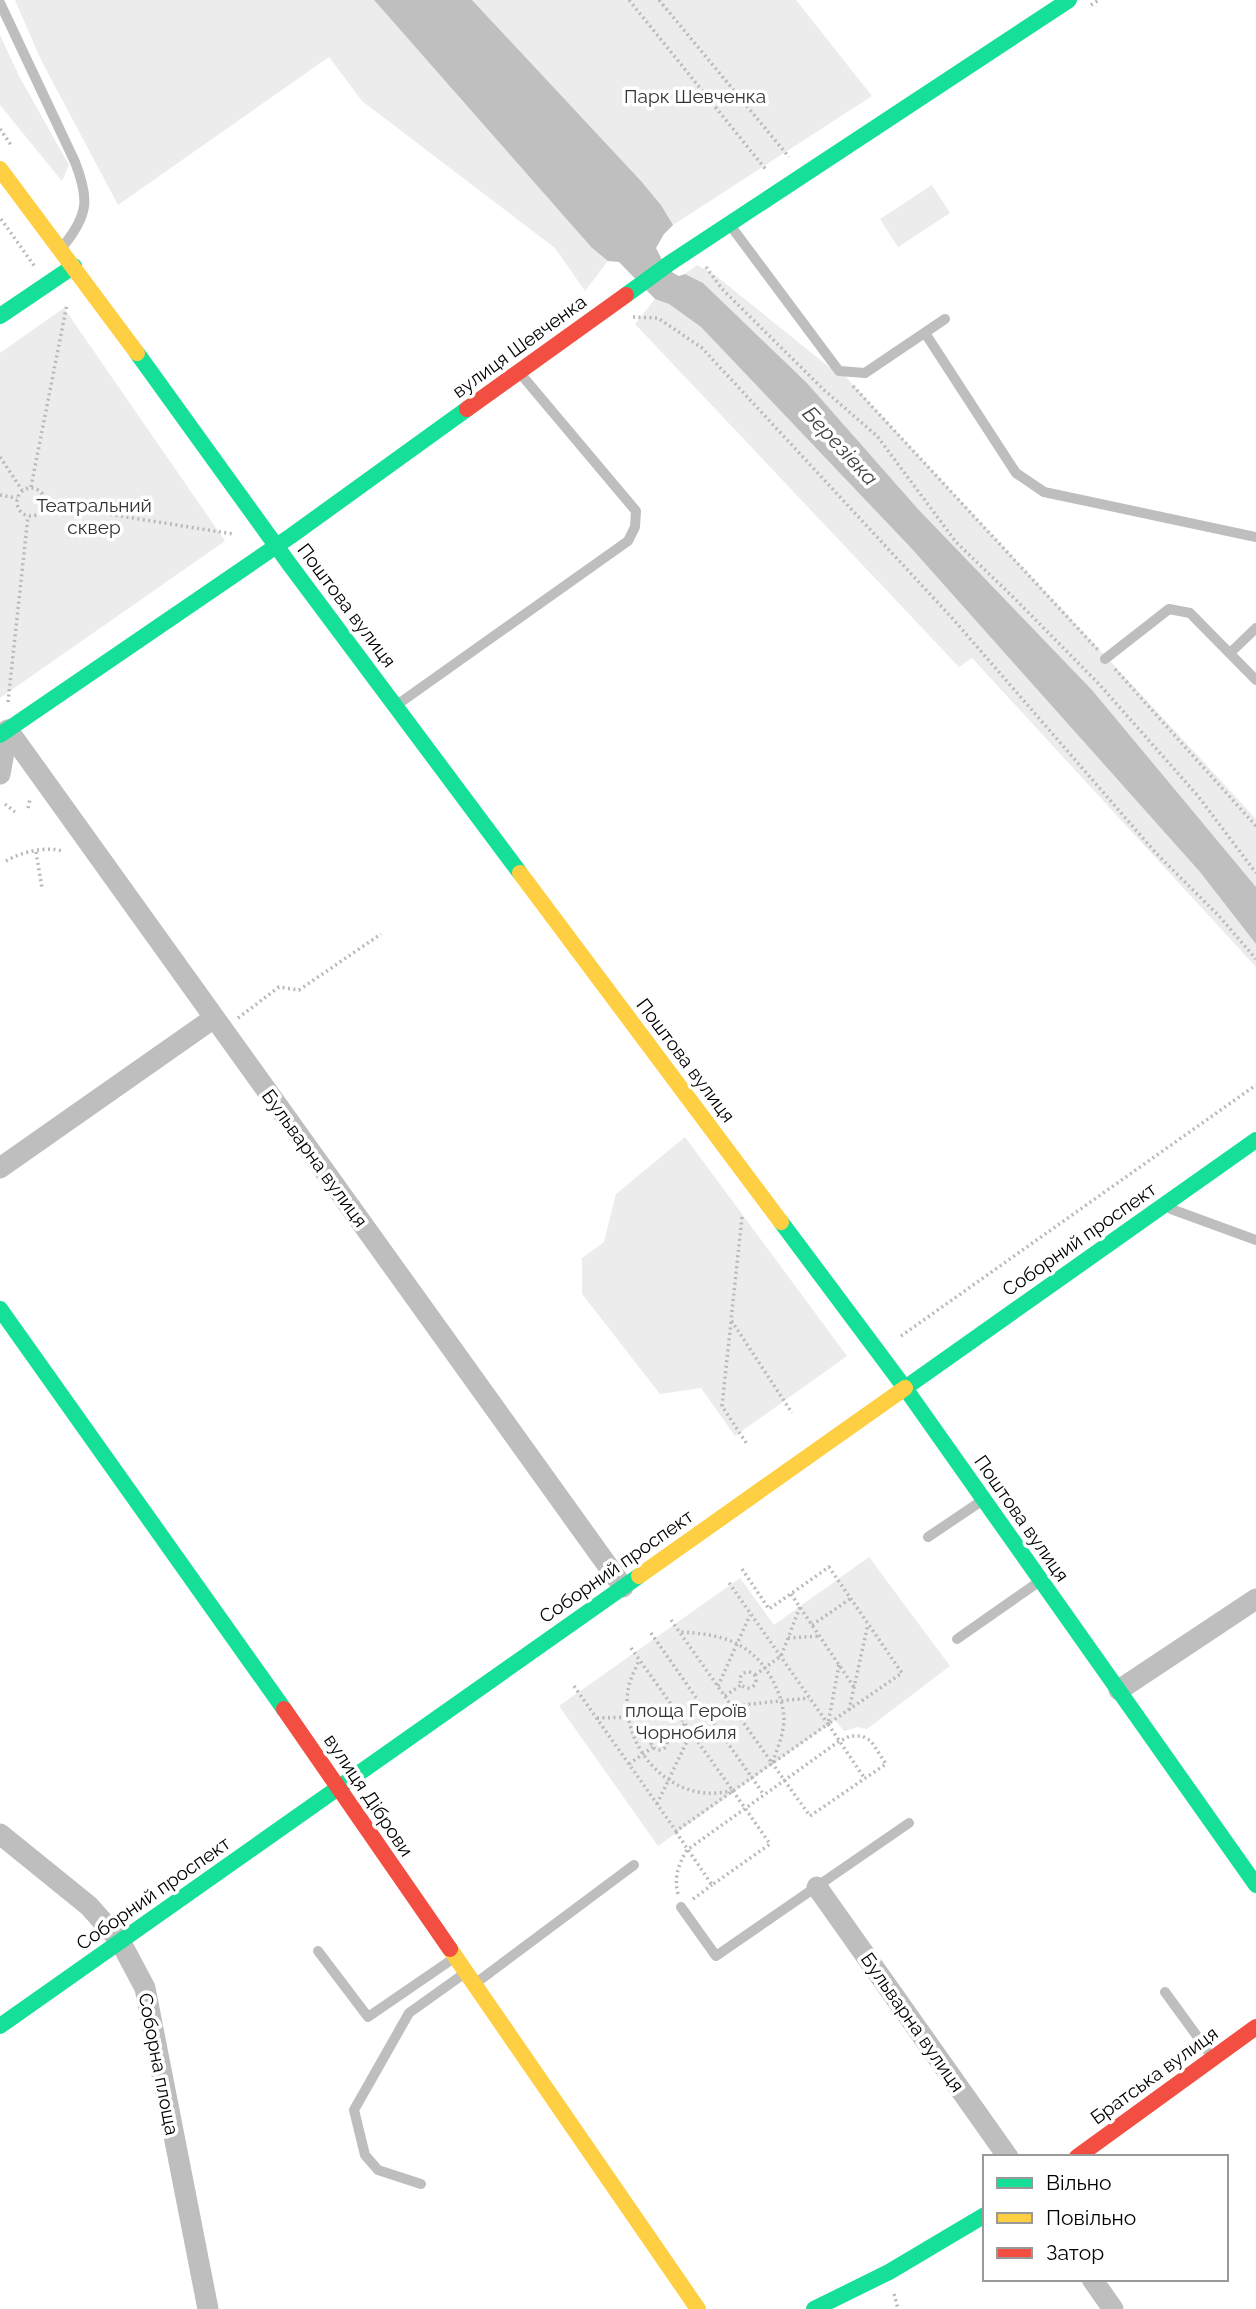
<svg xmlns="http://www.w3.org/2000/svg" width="1256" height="2309" font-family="Raleway,sans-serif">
  <rect width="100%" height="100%" fill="#fff"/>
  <!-- green -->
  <g fill="#ececec">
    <path d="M15,0H374L592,248L608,261L585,291L555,248L362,101L329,57L118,205L40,58Z"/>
    <path d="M472,0H796L872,96L673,225L661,205L641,181Z"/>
    <path d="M0,35L19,76L69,165L62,181L0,105Z"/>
    <path d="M932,185L950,213L898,247L880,219Z"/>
    <path d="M697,265L715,275L834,371L844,375C981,524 1120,670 1256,819V887L1092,690L918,509L807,383L703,283L685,274Z"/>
    <path d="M655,299L669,304L701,327L912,549L1200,872L1256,944V967L972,658L959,667L635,324Z"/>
    <path d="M64,308L225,541L0,698V353Z"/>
    <path d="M685,1137L847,1356L735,1436L701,1388L660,1394L582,1294V1258L604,1242L616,1194Z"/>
    <path d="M869,1557L950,1666L867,1729L858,1727L844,1731L835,1720L658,1846L559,1706L740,1578L774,1625Z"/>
  </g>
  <!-- water -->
  <path fill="#bfbfbf" d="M374,0H472L641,181L661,205L673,225L664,234L656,248C662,260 667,271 679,276L685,274L703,283L807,383L918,509L1092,690L1256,887V944L1200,872L912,549L701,327L669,304L655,299L619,262L608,261L592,248Z"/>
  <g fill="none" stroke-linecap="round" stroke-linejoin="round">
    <!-- path -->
    <g stroke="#b9b9b9" stroke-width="3.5" stroke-dasharray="2 3.5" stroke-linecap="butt">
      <path d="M629,0L767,171"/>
      <path d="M659,0L789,157"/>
      <path d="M1091,5L1099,0"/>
      <path d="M0,129L11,145"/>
      <path d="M1,219L35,267"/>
      <path d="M706,267L722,289L824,390L877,436L956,542L1014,598L1099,684L1198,796L1256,873"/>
      <path d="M633,317L658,318L702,348L953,619L1155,852L1219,916L1256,959"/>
      <path d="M853,386L1098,650"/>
      <path d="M0,457L22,490"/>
      <path d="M31,487L67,304"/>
      <circle cx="31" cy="502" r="14"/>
      <path d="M0,495L17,498"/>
      <path d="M45,504L233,534"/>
      <path d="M1115,669L1256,826"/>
      <path d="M8,702L28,516"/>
      <path d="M5,804L15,812"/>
      <path d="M28,808L30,799"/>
      <path d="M36,852L42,888"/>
      <path d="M6,861C21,852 46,846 62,851"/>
      <path d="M238,1018L279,987L299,990L381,934"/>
      <path d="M742,1217L731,1320L792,1413"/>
      <path d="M731,1322L722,1406L747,1444"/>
      <path d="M901,1336L1256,1085"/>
      <path d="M742,1569L769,1609L829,1567L902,1673L828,1724"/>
      <path d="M791,1594L854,1687"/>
      <path d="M671,1620L772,1763C777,1750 783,1736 784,1721C784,1706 779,1692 772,1679C751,1641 720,1634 680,1632"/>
      <path d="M812,1625L850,1599"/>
      <path d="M651,1633L764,1795"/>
      <path d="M788,1638L820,1636"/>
      <path d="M631,1648L733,1791C724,1792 714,1794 705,1793C655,1788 618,1734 629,1685C631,1677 636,1668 639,1660"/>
      <path d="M839,1665L828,1724L865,1779"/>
      <circle cx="748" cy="1680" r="8"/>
      <path d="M755,1675L781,1656L800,1607"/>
      <path d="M574,1686L676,1831L828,1724L727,1580"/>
      <path d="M718,1686L750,1615"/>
      <path d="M725,1696L741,1685"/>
      <path d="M732,1706L809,1698"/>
      <path d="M849,1710L868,1624"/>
      <path d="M597,1718L679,1716"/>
      <circle cx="659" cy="1742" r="8"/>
      <path d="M665,1738L685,1724"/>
      <path d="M629,1764L653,1747"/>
      <path d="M657,1804L691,1733"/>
      <path d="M676,1832L712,1885L770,1844L733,1791"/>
      <path d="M678,1894C674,1877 678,1865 687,1850L838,1742L850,1736H862L871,1741L886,1764L810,1816L772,1763"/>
      <path d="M693,1899L712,1885"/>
      <path d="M894,2294L898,2309"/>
    </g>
    <!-- lane -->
    <g stroke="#bebebe" stroke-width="10">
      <path d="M0,3L75,162C89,198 89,214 64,245"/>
      <path d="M730,225L839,371L865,373L945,319"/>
      <path d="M925,333L1016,473L1044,492L1256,537"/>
      <path d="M1230,653L1256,628"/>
      <path d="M1105,659L1169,609L1190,613L1256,680"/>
      <path d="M401,702L628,541L635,527L636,511L519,372"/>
      <path d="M1171,1209L1256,1240"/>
      <path d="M928,1537L983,1500"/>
      <path d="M957,1639L1040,1581"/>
      <path d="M681,1907L716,1956L909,1823"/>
      <path d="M318,1951L368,2017L454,1958"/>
      <path d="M476,1983L634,1865"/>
      <path d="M1165,1992L1213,2058"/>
      <path d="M421,2184L378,2170L365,2155L354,2110L409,2013L465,1973"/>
    </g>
    <!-- street -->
    <g stroke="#bebebe" stroke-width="21">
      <path d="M8,730L623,1587"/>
      <path d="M0,774L8,730"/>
      <path d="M0,1168L214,1018"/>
      <path d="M1119,1690L1256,1599"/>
      <path d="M0,1834L89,1906L120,1941L145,1988L208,2309"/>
      <path d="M817,1887L1008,2157"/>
      <path d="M1092,2279L1113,2309"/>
    </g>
    <!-- fast -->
    <g stroke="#16e098" stroke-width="16">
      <path d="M626,295L670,263L1069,0"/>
      <path d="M0,316L74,266"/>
      <path d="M137,353L290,565L520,873"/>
      <path d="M0,735L291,536L467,409"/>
      <path d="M781,1222L905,1388L1256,1140"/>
      <path d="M0,1309L284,1709"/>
      <path d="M905,1388L1256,1885"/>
      <path d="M0,2026L639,1576"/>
      <path d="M814,2309L889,2272L985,2215"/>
    </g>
    <!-- slow -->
    <g stroke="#ffcf43" stroke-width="16">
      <path d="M0,169L137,353"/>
      <path d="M520,873L781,1222"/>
      <path d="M639,1576L905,1388"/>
      <path d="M450,1949L698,2309"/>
    </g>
    <!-- jam -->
    <g stroke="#f24e42" stroke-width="16">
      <path d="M467,409L626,295"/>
      <path d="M284,1709L450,1949"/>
      <path d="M1077,2157L1256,2027"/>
    </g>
  </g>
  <g text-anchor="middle" stroke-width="7" stroke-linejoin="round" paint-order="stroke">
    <!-- park labels -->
    <g font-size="19" fill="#333" stroke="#fff">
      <text x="695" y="103">Парк Шевченка</text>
      <text x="94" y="512">Театральний<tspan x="94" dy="22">сквер</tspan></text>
      <text x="686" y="1717">площа Героїв<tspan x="686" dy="22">Чорнобиля</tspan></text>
    </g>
    <!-- street labels -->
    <g font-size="19" fill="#000" stroke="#fff">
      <text transform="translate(519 346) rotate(-36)" y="7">вулиця Шевченка</text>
      <text transform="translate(347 605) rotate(53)" y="7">Поштова вулиця</text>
      <text transform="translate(686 1060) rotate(53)" y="7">Поштова вулиця</text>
      <text transform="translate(315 1158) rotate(54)" y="7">Бульварна вулиця</text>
      <text transform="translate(1079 1239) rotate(-35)" y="7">Соборний проспект</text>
      <text transform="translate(1022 1518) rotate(55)" y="7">Поштова вулиця</text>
      <text transform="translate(616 1566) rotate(-35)" y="7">Соборний проспект</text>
      <text transform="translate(369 1795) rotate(56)" y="7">вулиця Діброви</text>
      <text transform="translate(153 1893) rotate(-35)" y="7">Соборний проспект</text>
      <text transform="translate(913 2022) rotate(55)" y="7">Бульварна вулиця</text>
      <text transform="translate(159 2064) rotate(79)" y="7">Соборна площа</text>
      <text transform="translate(1154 2075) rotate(-36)" y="7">Братська вулиця</text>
    </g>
    <!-- water labels -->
    <g font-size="21" font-style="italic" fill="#444" stroke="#fff">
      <text transform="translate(840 446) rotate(47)" y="7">Березівка</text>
    </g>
  </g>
  <!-- legend -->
  <rect x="983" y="2155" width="245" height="126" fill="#ffffff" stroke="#999999" stroke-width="2"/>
  <rect x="997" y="2178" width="35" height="10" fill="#16e098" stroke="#999999" stroke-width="2"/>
  <text x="1046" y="2190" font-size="21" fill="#000000">Вільно</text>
  <rect x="997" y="2213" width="35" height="10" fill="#ffcf43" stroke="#999999" stroke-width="2"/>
  <text x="1046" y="2225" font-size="21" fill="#000000">Повільно</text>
  <rect x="997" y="2248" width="35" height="10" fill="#f24e42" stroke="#999999" stroke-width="2"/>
  <text x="1046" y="2260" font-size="21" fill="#000000">Затор</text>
</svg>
